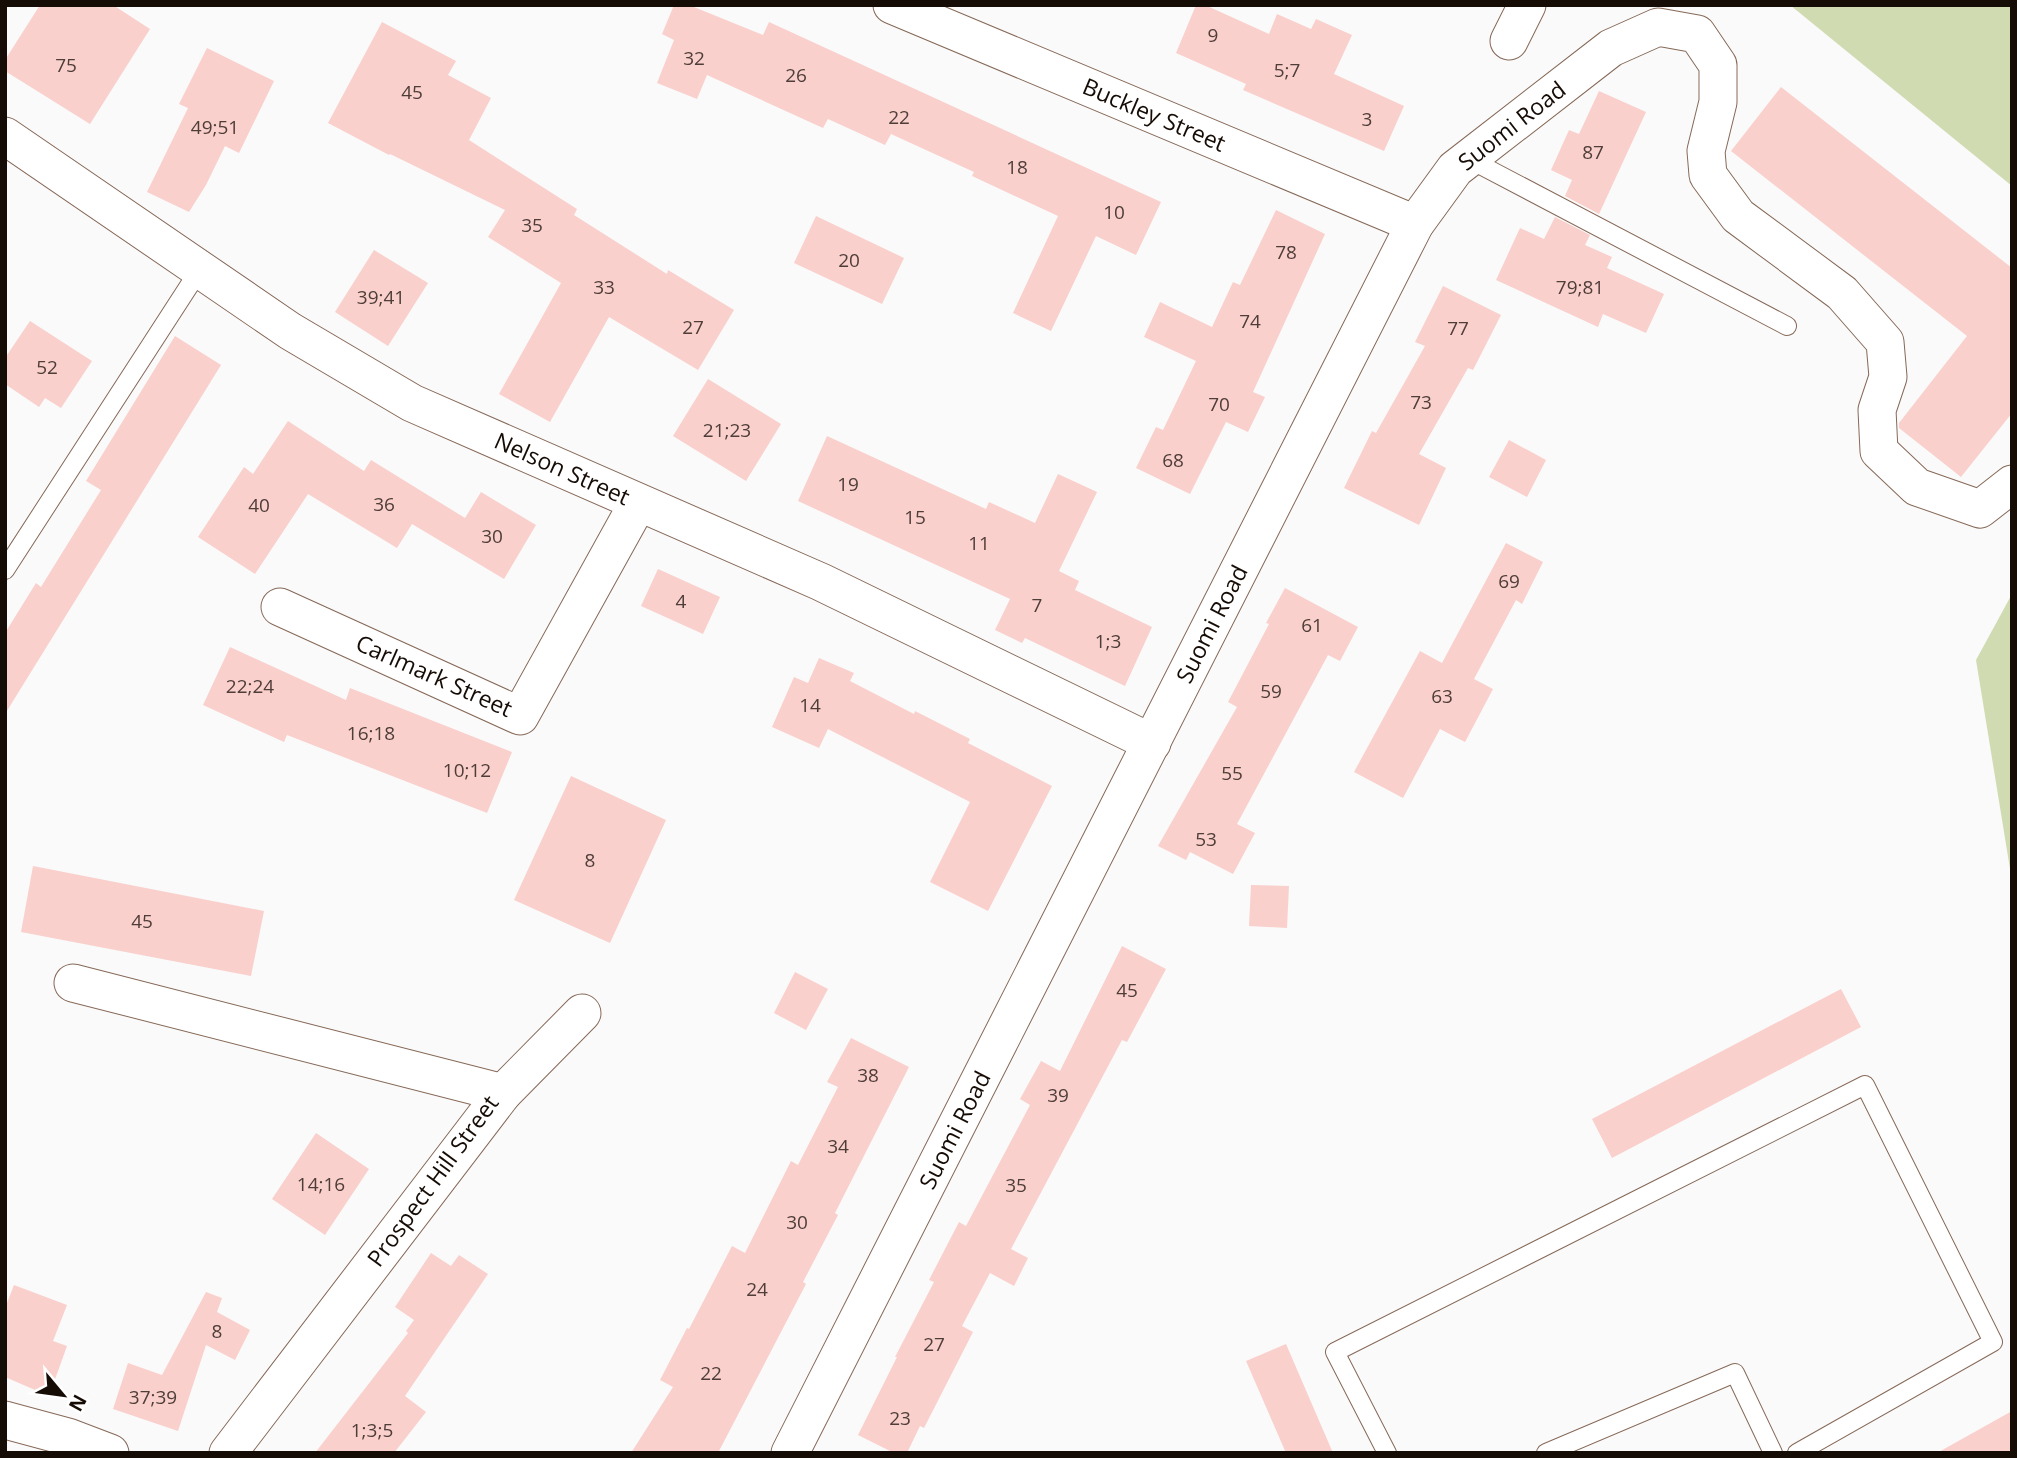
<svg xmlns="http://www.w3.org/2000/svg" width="2017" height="1458" font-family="'Open Sans',sans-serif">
  <rect width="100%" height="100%" fill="#fafafa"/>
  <!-- green -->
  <g fill="#d0dbb2">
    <path d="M1790,5H2012V186Z"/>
    <path d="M2012,594V881L1976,660Z"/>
  </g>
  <!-- building -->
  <g fill="#f9d0cc">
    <path d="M40,5H113L150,29L90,124L5,71V60Z"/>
    <path d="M674,5H689L763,35L769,22L1161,202L1136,255L1096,236L1051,331L1013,313L1058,216L972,176L974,172L891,134L885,145L828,119L823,128L707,75L697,99L657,83L674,40L662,34Z"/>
    <path d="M1196,5H1205L1269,34L1277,14L1311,29L1316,19L1352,35L1334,74L1404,106L1384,151L1243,90L1246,84L1176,53Z"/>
    <path d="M382,22L456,61L448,75L491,98L469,140L577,209L574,215L667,274L668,270L734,310L698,370L609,317L550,422L499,394L561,283L488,237L505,210L390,154L389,155L328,123Z"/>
    <path d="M207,48L274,81L239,153L225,146L206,185L189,212L147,192L188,108L179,104Z"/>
    <path d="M1781,87L2012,268V413L1961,477L1899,428V423L1967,336L1731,151Z"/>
    <path d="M1599,91L1646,112L1599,214L1565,196L1572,180L1551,170L1569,130L1579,134Z"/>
    <path d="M1276,210L1325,234L1253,392L1265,397L1248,432L1226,422L1190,494L1136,468L1156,427L1163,430L1196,361L1144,337L1160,302L1212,327L1233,282L1240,285Z"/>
    <path d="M816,216L904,258L882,304L794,263Z"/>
    <path d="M1555,217L1590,235L1585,245L1612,257L1607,268L1664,294L1646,333L1603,314L1598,327L1496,280L1520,228L1544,239Z"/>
    <path d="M374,250L428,283L388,346L335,312Z"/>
    <path d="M1443,286L1501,315L1473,370L1468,368L1419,454L1446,468L1419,525L1344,488L1372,431L1376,433L1425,346L1415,342Z"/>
    <path d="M30,321L92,361L61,408L45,398L39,407L5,384V358Z"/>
    <path d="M175,336L221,365L5,714V633L36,583L41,587L101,490L86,481Z"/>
    <path d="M708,379L781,424L746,481L673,436Z"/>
    <path d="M288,421L364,471L371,460L465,518L481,492L536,525L504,579L412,524L397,548L308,494L255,574L198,537L244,467L253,474Z"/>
    <path d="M827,436L986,509L989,502L1035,523L1058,474L1097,492L1059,571L1079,581L1075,590L1152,627L1125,686L1025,638L1022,643L995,630L1010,599L798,501Z"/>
    <path d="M1509,440L1546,460L1527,497L1489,477Z"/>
    <path d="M1506,543L1543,562L1522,604L1516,600L1474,679L1493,689L1465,742L1440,729L1403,798L1354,772L1420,651L1442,663Z"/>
    <path d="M658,569L720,597L703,634L641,606Z"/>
    <path d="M1285,588L1358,627L1340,661L1328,655L1237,824L1255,833L1233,874L1190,852L1186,860L1158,846L1237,707L1228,702L1269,624L1266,623Z"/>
    <path d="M230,647L346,700L350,688L512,752L487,813L287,735L284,742L203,705Z"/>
    <path d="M819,658L854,673L850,681L914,714L915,711L970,739L968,743L1052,786L988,911L930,882L970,802L828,729L819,748L772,727L794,677L808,683Z"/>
    <path d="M571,776L666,820L610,943L514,900Z"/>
    <path d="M33,866L264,911L251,976L21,932Z"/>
    <path d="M1251,885L1289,886L1287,928L1249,926Z"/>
    <path d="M1122,946L1166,969L1127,1042L1122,1040L1011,1249L1028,1258L1014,1286L990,1273L962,1326L973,1332L924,1428L920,1426L907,1453H894L858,1435L897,1357H895L934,1282L929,1280L959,1222L966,1226L1030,1105L1020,1099L1041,1061L1060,1071Z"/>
    <path d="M795,972L828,989L806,1030L774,1013Z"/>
    <path d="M1841,989L1861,1027L1612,1158L1592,1119Z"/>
    <path d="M851,1038L909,1067L835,1213L838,1215L803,1282L806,1284L718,1453H631L673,1387L660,1380L687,1328L689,1329L732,1246L745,1253L791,1161L798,1165L838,1087L827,1082Z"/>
    <path d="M316,1133L369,1169L325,1235L272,1199Z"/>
    <path d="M431,1253L451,1266L459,1255L488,1274L405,1396L426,1412L394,1453H315L408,1333L406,1331L414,1320L395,1307Z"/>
    <path d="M14,1285L67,1305L53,1341L67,1346L49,1396L5,1377V1308Z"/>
    <path d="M206,1292L222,1298L217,1312L250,1330L235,1360L206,1345L178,1431L113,1409L128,1363L162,1375Z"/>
    <path d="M1286,1344L1333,1453H1286L1246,1361Z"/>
    <path d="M2012,1411V1453H1937Z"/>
  </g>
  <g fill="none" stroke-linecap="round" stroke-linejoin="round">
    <!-- lane casing -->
    <g stroke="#866958" stroke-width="20">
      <g id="lane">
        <path d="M1469,159L1787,326"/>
        <path d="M5,570L200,269"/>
        <path d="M1387,1453L1335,1352L1865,1085L1993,1342L1797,1453"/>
        <path d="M1546,1453L1735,1373L1773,1453"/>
      </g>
    </g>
    <!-- street casing -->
    <g stroke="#866958" stroke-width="39">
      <g id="street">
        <path d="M892,5L1415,224"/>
        <path d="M1509,41L1527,5"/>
        <path d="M5,136L290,331L412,403L821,582L1152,743"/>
        <path d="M280,607L520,716L638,503"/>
        <path d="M73,983L503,1093"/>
        <path d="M5,1420L68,1437L110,1453"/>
        <path d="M228,1453L503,1093L582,1013"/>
        <path d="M790,1453L1415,224L1455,169L1611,48L1658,27L1697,34L1718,65V102L1706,151L1708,175L1738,216L1842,293L1885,342L1888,377L1877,410L1879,451L1917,487L1980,509L2012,484"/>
      </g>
    </g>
    <!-- lane -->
    <use href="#lane" stroke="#fff" stroke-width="18"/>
    <!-- street -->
    <use href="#street" stroke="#fff" stroke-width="37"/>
  </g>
  <g text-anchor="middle" stroke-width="6" stroke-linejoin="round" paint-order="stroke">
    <!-- number labels -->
    <g font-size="19" fill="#4f3d38">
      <text x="1213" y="42">9</text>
      <text x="694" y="65">32</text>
      <text x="66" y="72">75</text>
      <text x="1287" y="77">5;7</text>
      <text x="796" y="82">26</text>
      <text x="412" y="99">45</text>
      <text x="899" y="124">22</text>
      <text x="1367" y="126">3</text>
      <text x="215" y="134">49;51</text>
      <text x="1593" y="159">87</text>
      <text x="1017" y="174">18</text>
      <text x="1114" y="219">10</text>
      <text x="532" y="232">35</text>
      <text x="1286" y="259">78</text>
      <text x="849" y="267">20</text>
      <text x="604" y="294">33</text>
      <text x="1580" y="294">79;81</text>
      <text x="381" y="304">39;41</text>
      <text x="1250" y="328">74</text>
      <text x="693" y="334">27</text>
      <text x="1458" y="335">77</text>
      <text x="47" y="374">52</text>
      <text x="1421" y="409">73</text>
      <text x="1219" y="411">70</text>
      <text x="727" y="437">21;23</text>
      <text x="1173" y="467">68</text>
      <text x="848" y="491">19</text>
      <text x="384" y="511">36</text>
      <text x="259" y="512">40</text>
      <text x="915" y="524">15</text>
      <text x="492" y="543">30</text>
      <text x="979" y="550">11</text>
      <text x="1509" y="588">69</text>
      <text x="681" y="608">4</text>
      <text x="1037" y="612">7</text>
      <text x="1312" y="632">61</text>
      <text x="1108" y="648">1;3</text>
      <text x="250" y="693">22;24</text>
      <text x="1271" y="698">59</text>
      <text x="1442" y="703">63</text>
      <text x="810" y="712">14</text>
      <text x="371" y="740">16;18</text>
      <text x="467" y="777">10;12</text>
      <text x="1232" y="780">55</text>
      <text x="1206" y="846">53</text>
      <text x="590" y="867">8</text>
      <text x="142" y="928">45</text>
      <text x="1127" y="997">45</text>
      <text x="868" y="1082">38</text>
      <text x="1058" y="1102">39</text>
      <text x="838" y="1153">34</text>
      <text x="321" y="1191">14;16</text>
      <text x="1016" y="1192">35</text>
      <text x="797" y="1229">30</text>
      <text x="757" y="1296">24</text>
      <text x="217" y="1338">8</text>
      <text x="934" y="1351">27</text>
      <text x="711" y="1380">22</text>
      <text x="153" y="1404">37;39</text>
      <text x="900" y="1425">23</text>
      <text x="372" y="1437">1;3;5</text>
    </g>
    <!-- street labels -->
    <g font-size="23" fill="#160c06" stroke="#fff">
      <text transform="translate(1154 115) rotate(23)" y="8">Buckley Street</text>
      <text transform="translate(1512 126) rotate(-38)" y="8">Suomi Road</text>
      <text transform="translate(562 469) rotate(24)" y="8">Nelson Street</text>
      <text transform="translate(1212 624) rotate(-63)" y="8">Suomi Road</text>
      <text transform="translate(434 676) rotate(24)" y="8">Carlmark Street</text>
      <text transform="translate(955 1130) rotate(-63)" y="8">Suomi Road</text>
      <text transform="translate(433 1181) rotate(-54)" y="8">Prospect Hill Street</text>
    </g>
  </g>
  <!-- border -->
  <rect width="2017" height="1458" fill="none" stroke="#160c06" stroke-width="14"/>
  <!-- north arrow -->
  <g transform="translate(63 1395) rotate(119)" stroke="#ffffff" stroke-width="5" paint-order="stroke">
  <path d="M0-5L12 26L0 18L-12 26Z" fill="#160c06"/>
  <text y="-10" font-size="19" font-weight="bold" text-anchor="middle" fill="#160c06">N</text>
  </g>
</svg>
